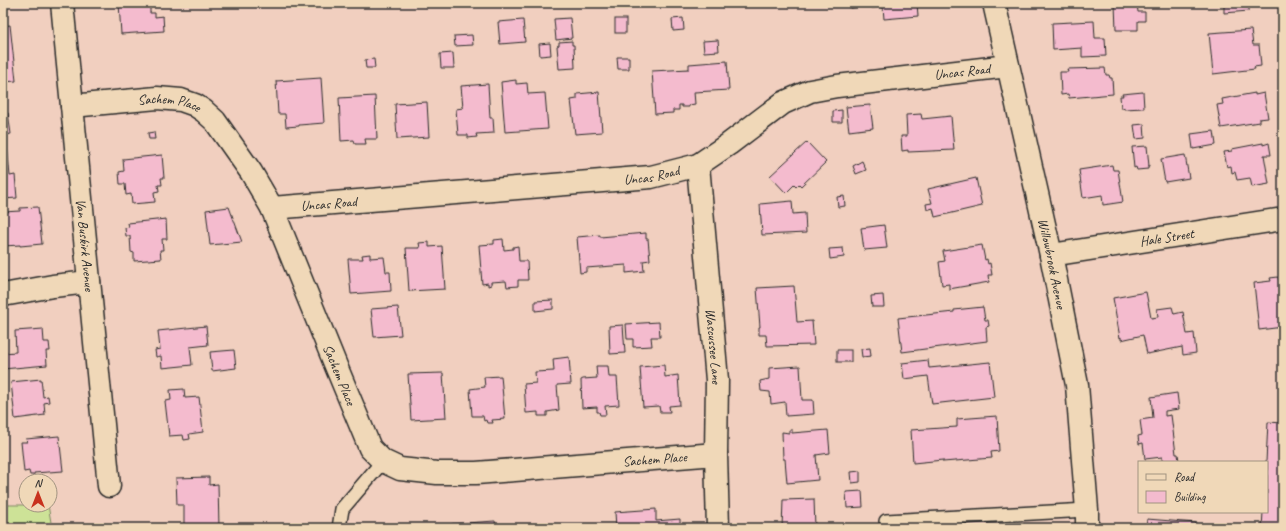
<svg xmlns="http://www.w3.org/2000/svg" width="1286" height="531" font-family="Caveat,sans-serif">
  <rect width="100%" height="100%" fill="#f1cfbf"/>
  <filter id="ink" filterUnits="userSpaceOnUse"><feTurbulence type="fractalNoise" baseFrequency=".025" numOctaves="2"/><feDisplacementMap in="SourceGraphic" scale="8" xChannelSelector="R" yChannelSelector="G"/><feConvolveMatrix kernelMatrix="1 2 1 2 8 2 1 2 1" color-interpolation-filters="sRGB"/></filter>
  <g filter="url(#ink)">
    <!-- green -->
    <path fill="#cde297" stroke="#7c8661" d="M3,505H48L52,528H3Z"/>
    <!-- building -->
    <g fill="#f4bbce" stroke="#2b2b2b">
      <path d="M119,3H150V13H155V17L163,16L164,31L121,34Z"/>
      <path d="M850,3H917L918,16L884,19L883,7L872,8V6L850,8Z"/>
      <path d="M1224,3H1249V11L1224,13Z"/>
      <path d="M1115,4H1137L1138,12H1145V21H1138V30H1116Z"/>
      <path d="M570,18L572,38L556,40L554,19Z"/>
      <path d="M683,18L684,30L673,31L672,19Z"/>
      <rect x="615" y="19" width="11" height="14"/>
      <path d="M523,20L525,42L500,44L498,22Z"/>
      <path d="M1094,21L1095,38H1105L1106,56L1082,57V48L1053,50L1052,23Z"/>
      <path d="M10,25L16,81L3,82V26Z"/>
      <path d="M1251,30L1253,45H1259L1261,66L1254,67L1255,69L1213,74L1209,33Z"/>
      <path d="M472,35L473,45L455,46L454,36Z"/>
      <path d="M718,40L719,51L704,52L703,41Z"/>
      <path d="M572,41V45H574L575,68L559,69L557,46L559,45V42Z"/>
      <path d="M550,43L551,55L540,56L539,44Z"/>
      <path d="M453,53L454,68H441L440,54Z"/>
      <path d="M617,57H629V69H618Z"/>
      <path d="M374,59L375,68H366L365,60Z"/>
      <path d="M727,61L729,90L694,92L695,104L689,105V107H682V105H679V110H673V113L655,114L652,71L689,69V64Z"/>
      <path d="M1105,68L1106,75H1109L1110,78H1112L1113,94L1069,98L1068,94L1061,95L1060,72H1068L1067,69Z"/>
      <path d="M321,78L324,123L299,125V126L286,127L285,114H278L276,81Z"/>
      <path d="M516,80V84L527,83L528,94L545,93L548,129L505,132L501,82Z"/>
      <path d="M488,84L490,118H493L494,133L476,134L477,137L468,138V135H458L456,109L463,108L461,86Z"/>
      <path d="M599,92L602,132L575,134L571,100L577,99V94Z"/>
      <path d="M1143,92L1144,108L1124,109L1123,108H1121L1120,96H1123L1122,94Z"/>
      <path d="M1255,93V95L1264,93L1268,118L1259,119V122L1221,128L1217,105L1223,104L1222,99Z"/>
      <path d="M375,96L377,139H365L366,144H355L354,140L341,141L339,98Z"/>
      <path d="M427,102L429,137L397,139L395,104Z"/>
      <path d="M3,103L4,113H8L11,134L6,135L10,176L15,175L17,198L3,199Z"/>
      <path d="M870,105L873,128L849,131L846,107Z"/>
      <path d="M842,110V122H833V111Z"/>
      <path d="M921,114L922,119L951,116L954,150L908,152V150L902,151L901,136H907L906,115Z"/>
      <path d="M1144,124L1145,138L1136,139L1134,125Z"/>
      <path d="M1214,131L1216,145L1193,149L1191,134Z"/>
      <path d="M154,132L155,139H149L148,133Z"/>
      <path d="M807,142L826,162L801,186L799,184L796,187L794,185L786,193L770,176Z"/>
      <path d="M1263,143V145L1269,143L1271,155H1264L1269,184L1252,187L1250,178L1237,180L1235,172L1232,173L1231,166L1227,167L1224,152L1232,151V149Z"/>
      <path d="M1147,146L1149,166H1148V169L1137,170L1136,167L1134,168L1132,147Z"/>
      <path d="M162,155L164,178H161L162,185H158L159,191L154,192L155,202L132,204L131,194L126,195L125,184H120L119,172L124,171L123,159Z"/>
      <path d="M1185,155L1189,178L1165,182L1161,159Z"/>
      <path d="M862,161L866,170L856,174L853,166Z"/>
      <path d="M1112,165L1113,170H1118L1123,202L1103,205L1102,195L1083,198L1079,170Z"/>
      <path d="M976,178L982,206L935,217L933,208L927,210L926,204L932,203L928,189Z"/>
      <path d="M844,196L845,206L838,207L837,197Z"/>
      <path d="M792,201L793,214L805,213L806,233L762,235L760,204Z"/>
      <path d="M38,207L42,244L20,246V245L3,246V212L20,211V208Z"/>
      <path d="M229,207L242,242L210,245L206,210Z"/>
      <path d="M166,219L167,239H162L163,250H160L161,259L134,261V253L131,252L130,236H126L125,228L129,227L128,223Z"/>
      <path d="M884,225L887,248L864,250L861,228Z"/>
      <path d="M646,233V239H648L650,260L643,261L644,271L626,273V265L586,268V272L580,273L577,237L600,235V237Z"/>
      <path d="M503,239L504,250L513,249V247L518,246L519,261H527L528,280H518V286L507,287L506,281L491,282V285L488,286V283L482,284L479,245L494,244V240Z"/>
      <path d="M429,242V247L442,246L445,289L409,291L406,248H420L419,243Z"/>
      <path d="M982,245L985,260L987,259L988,264L990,263L992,275H988L989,282L949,289V284L942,285L939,262L945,261L943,251Z"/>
      <path d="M843,248L844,257L830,259L829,249Z"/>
      <path d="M370,254V258L384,257L386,272H390L391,291L351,294L348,259H363L362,255Z"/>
      <path d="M1278,277L1279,280L1283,279V327L1259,330L1254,283L1271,281L1270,278Z"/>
      <path d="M794,286L797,322L812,321L814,345L767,346L766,335H759V327H760L757,288Z"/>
      <path d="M1146,292L1151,318L1158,317L1157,309L1172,307L1174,314L1183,312L1187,334L1194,333L1196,353L1183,355L1182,347L1147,354L1143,335L1121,340V337L1120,338L1113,298Z"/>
      <path d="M883,295L884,307H872L871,296Z"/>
      <path d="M553,300V309L535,311V301Z"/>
      <path d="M398,307L401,335L374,337L371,309Z"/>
      <path d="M983,307L985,320H988L989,326L986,327L987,341L902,352L898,318L954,312V310Z"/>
      <path d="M659,322L660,337H651L652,346L633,347V339H627L626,324Z"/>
      <path d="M623,325L625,353L610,354L609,326Z"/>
      <path d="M206,326L208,345L190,347L192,365L162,368L161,356L156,357L155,350L160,349L158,331Z"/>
      <path d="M43,329L44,342H49L50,351H46L47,365L3,369V353L16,352L15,331Z"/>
      <path d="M870,348L871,356L862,357L861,349Z"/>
      <path d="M234,350L236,368L212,371L210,352Z"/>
      <rect x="837" y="350" width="14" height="12"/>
      <path d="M569,357L571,384L557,385L559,410L547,412V416H538V412L526,413L524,384L536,383L535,372L554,371L553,359Z"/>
      <path d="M928,360L929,368L990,362L994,397L932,404L928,376L904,379L902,363Z"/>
      <path d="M664,365L665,377L678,375L680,405L669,406L670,412H660L659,406L643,407L640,367Z"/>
      <path d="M596,366H608L609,377H617L619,405L605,406L606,415H600L599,412H597V407L582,408L581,380L583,379L597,378Z"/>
      <path d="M800,366L802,400H813L814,414L786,416L785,402L771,404L770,392L761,391L760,381L769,379V368Z"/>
      <path d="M443,373L446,418L411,420L408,374Z"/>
      <path d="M501,376L505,419L492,420L493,423H487L486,420L484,421L483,416H472L470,389L485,387L484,377Z"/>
      <path d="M41,379L43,397L48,396L49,402L44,403L45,415L15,419L11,382Z"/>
      <path d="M184,389L185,398L199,397L203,432L189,434L190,439L184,440L183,435L169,436L165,401L171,400L170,390Z"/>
      <path d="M1177,393L1179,409L1165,411V416L1171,415L1176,454H1178L1179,461L1162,462V457L1145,459L1143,443L1139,444L1138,436L1142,435L1140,420L1153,418L1151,397Z"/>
      <path d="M997,416L999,451L991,452L992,458L943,462V460L913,463L911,430L957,427V419Z"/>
      <path d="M1268,422L1283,423V528H1262L1263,512H1267V462H1266Z"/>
      <path d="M789,430H792V433L828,430L830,453L816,455L818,480L787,483L785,459H783L782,432L789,433Z"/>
      <path d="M59,436L63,471L34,473V475H30L29,471L24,472L21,442H27L26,439Z"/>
      <path d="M860,471V482L852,483L851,472Z"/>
      <path d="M209,477V485L218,484L219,528H184V505H177L176,478Z"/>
      <path d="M862,491L863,507L847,508L846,492Z"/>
      <path d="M814,499L815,528H782L783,500Z"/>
      <path d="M656,509V521L680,519V528H616L615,512Z"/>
      <path d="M1147,519L1196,523L1195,528H1146Z"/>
      <path d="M495,521L496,528H452V524Z"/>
    </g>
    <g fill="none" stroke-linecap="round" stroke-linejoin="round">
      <!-- service casing -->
      <g stroke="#2b2b2b" stroke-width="16">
        <g id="service">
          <path d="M886,521L1087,510"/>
          <path d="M339,528L342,509L383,461"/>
        </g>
      </g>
      <!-- minor casing -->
      <g stroke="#2b2b2b" stroke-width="25">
        <g id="minor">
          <path id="s1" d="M62,3L109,486"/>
          <path id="s2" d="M994,3L1051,255L1077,385L1087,510V528"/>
          <path id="s3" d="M72,106L157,98L181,100L195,105L204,111L215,121L251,172L272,208L336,366L370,448L383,461L400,469L437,473H476L716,454"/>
          <path id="s4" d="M698,165L717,380L716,454L718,528"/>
          <path id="s5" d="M272,208L651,177L698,165L729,144L783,103L810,91L837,86L1008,66"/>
          <path id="s6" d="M1051,255L1283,219"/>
          <path d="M3,295L53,286L89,282"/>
        </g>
      </g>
      <!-- service -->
      <use href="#service" stroke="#f0d8b8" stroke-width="13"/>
      <!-- minor -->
      <use href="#minor" stroke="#f0d8b8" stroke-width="22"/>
    </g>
  </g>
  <g text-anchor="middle" stroke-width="3" stroke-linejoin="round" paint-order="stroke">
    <!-- street labels -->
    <g font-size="14" fill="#2b2b2b" stroke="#f0d8b8">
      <text dy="5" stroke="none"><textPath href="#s5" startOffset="717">Uncas Road</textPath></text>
      <text dy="5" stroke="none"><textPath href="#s3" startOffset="98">Sachem Place</textPath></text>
      <text dy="5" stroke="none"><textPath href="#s5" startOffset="381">Uncas Road</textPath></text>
      <text dy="5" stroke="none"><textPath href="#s5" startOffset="57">Uncas Road</textPath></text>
      <text dy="5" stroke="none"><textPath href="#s6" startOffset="117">Hale Street</textPath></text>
      <text dy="5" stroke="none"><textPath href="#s1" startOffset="243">Van Buskirk Avenue</textPath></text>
      <text dy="5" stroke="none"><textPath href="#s2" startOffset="267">Willowbrook Avenue</textPath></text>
      <text dy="5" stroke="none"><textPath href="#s4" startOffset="182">Wascussee Lane</textPath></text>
      <text dy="5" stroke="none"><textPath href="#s3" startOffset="434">Sachem Place</textPath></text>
      <text dy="5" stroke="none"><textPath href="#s3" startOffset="806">Sachem Place</textPath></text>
    </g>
  </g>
  <!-- margin -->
  <rect width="1286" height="531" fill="none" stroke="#f0d8b8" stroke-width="16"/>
  <rect x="8" y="8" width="1270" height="515" fill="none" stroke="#2b2b2b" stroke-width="1.5" filter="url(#ink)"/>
  <!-- legend -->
  <rect x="1138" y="461" width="130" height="52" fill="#f0d8b8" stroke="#a19380"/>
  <rect x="1146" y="474" width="20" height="6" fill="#f0d8b8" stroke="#a19380"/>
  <text x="1174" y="481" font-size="12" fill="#2b2b2b">Road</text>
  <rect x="1146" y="491" width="20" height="12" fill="#f4bbce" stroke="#a19380"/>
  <text x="1174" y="501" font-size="12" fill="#2b2b2b">Building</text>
  <!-- north arrow -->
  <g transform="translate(38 493)"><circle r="19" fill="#f0d8b8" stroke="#a19380"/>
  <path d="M0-3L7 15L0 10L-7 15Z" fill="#c8321e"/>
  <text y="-6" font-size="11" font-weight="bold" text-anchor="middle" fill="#2b2b2b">N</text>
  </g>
</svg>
